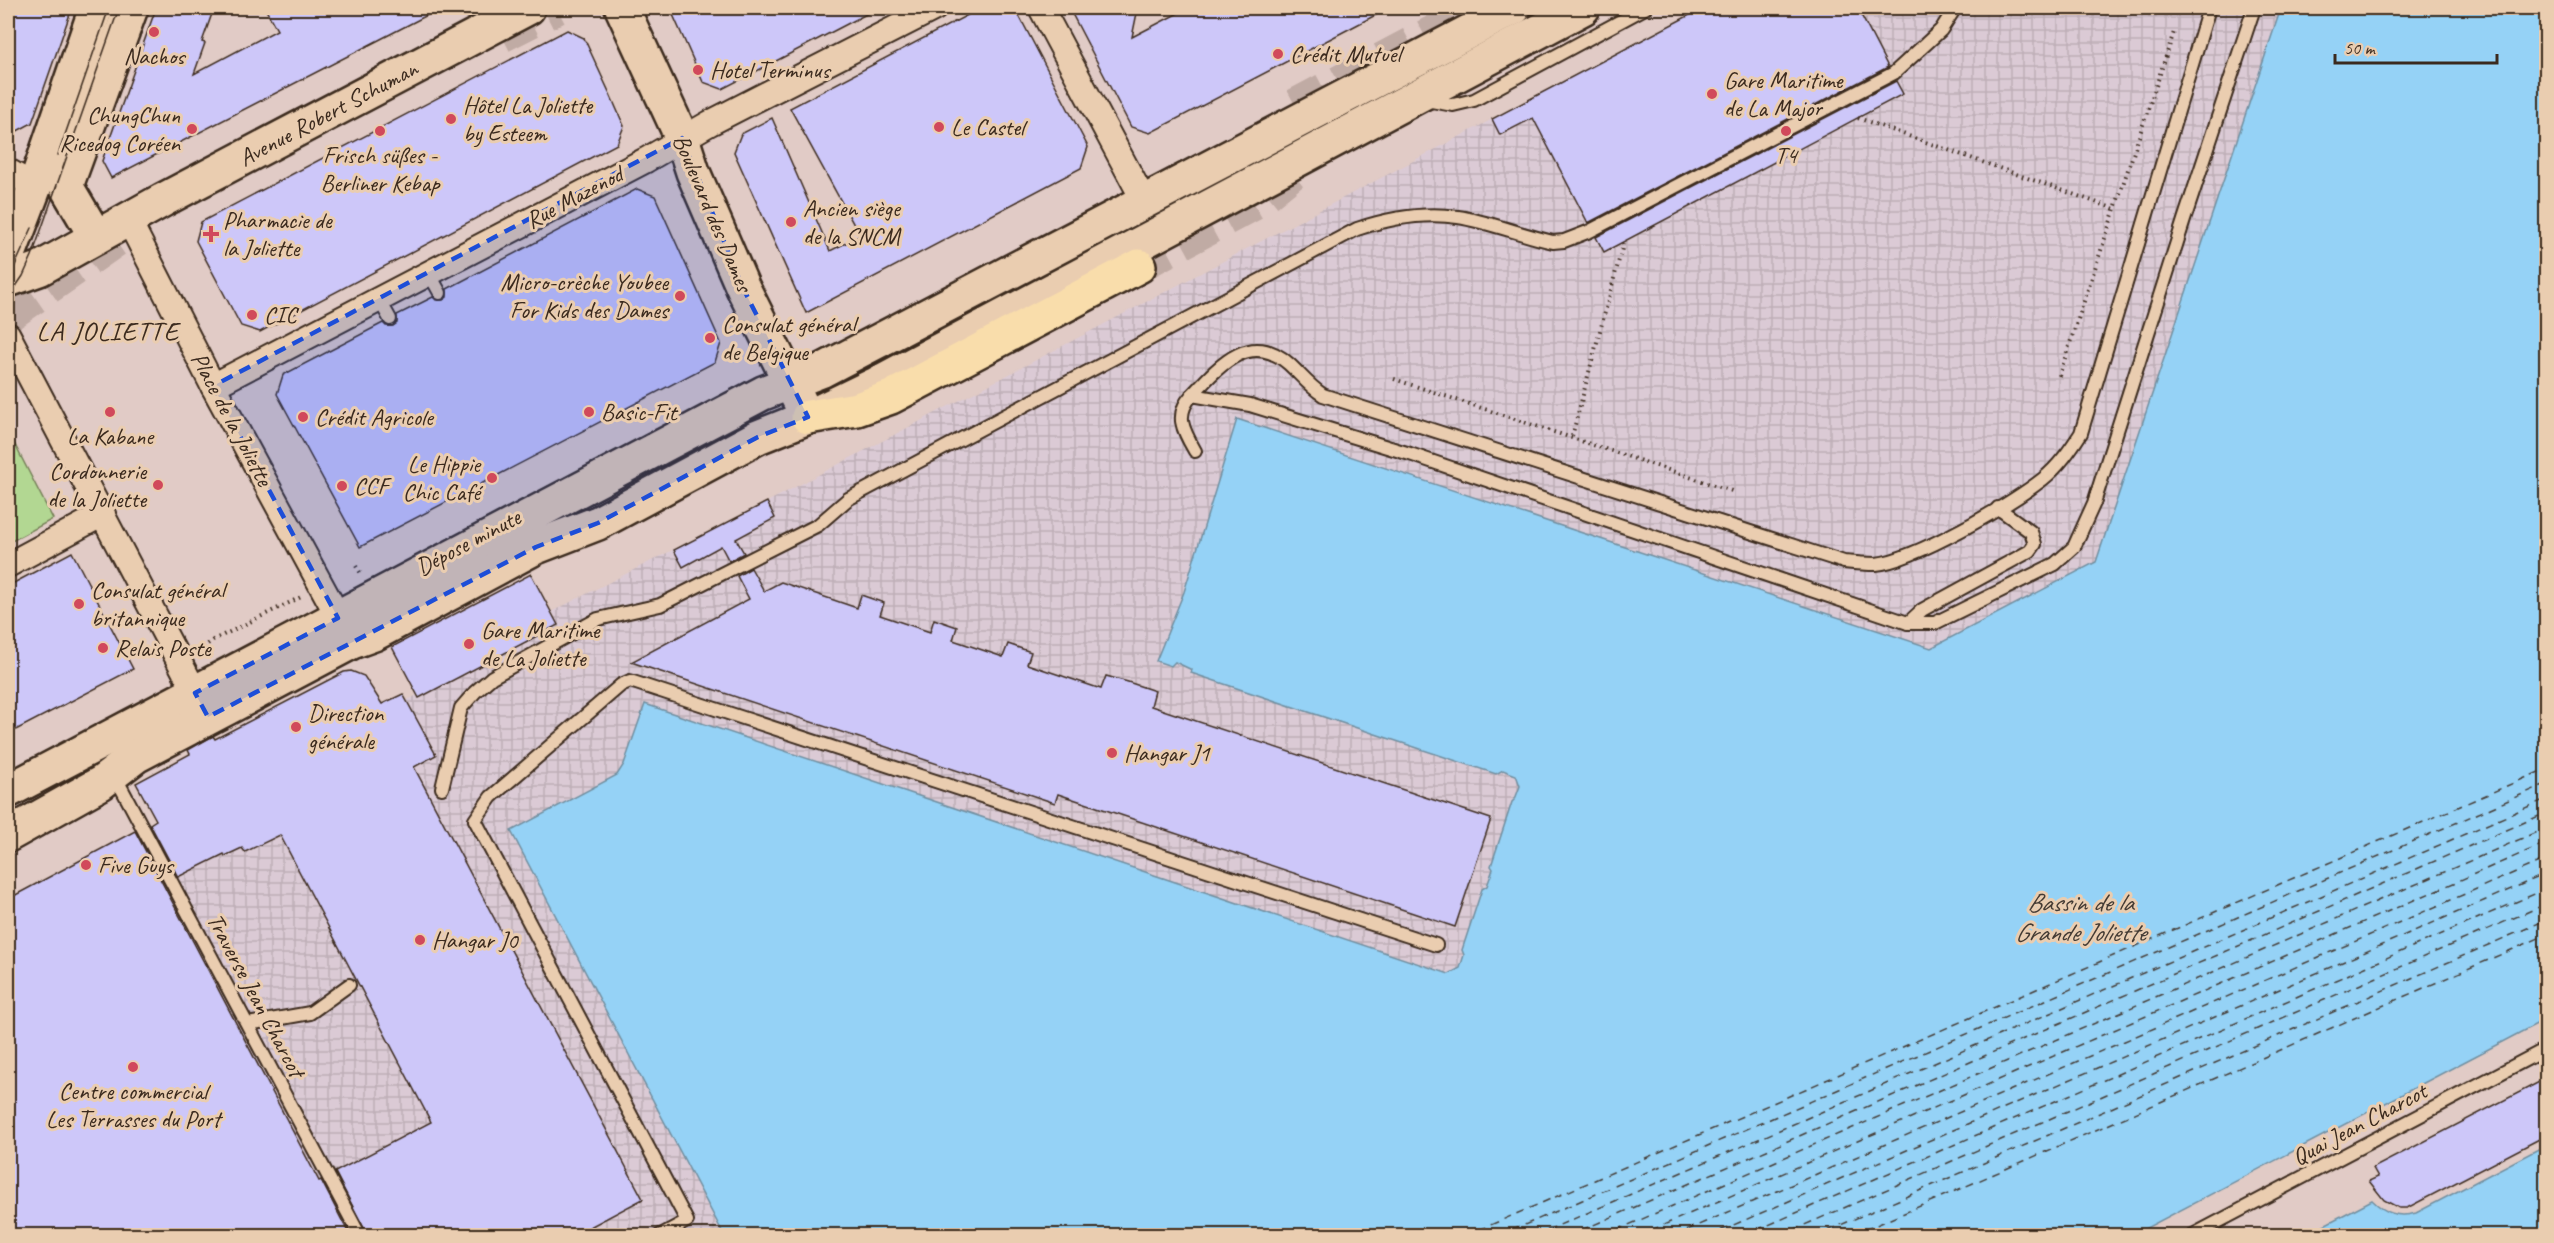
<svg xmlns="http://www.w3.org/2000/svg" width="2554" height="1243" font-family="Caveat,sans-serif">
  <defs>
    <pattern id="industrial-grid" width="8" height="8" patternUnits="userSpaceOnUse" patternTransform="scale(1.5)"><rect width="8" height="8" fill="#dbcad5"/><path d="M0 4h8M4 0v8" fill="none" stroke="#bdaeb6"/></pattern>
  </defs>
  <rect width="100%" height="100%" fill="#e1cbc6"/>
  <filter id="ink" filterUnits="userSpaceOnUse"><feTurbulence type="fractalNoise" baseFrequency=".0167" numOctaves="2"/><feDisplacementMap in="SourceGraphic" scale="12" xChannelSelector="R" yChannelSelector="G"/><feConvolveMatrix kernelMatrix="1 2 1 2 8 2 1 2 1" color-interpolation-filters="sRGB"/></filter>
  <g filter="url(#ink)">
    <!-- industrial -->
    <path fill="url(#industrial-grid)" d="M1703,8H1842L1860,13L1863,18L1885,8H2281L2096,562L1931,648L1237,420L1184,592L1157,661H1174L1193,670L1192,673L1496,774L1502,770L1516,775L1521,786L1515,800L1512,802L1491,866L1493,869L1487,887L1482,889L1462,950L1464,955L1460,969L1449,974L645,704L624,764L617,775L511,832L724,1235L8,1236V899L156,820L136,783L225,736L224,734L251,719L351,671L364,676L387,711L417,695L392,647L531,574L551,612L767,502Z"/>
    <!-- park -->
    <path fill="#b2d792" stroke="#768058" stroke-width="1.5" d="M13,441L53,519L8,543V444Z"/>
    <!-- water -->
    <g fill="#95d2f6" stroke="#718fa0" stroke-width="1.5">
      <path d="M2281,8H2546V1019L2133,1235H724L511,831L617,775L624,764L645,704L1449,974L1460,968L1464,955L1462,950L1482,889L1487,886L1493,869L1491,866L1512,802L1515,799L1520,786L1516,775L1503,770L1496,774L1191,673L1192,670L1175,662L1171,666L1156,661L1184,592L1237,419L1931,648L2096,562Z"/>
      <path d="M2546,1145V1235H2305L2372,1200C2385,1213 2398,1218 2416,1213Z"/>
    </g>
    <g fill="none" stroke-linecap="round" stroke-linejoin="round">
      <!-- ferry -->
      <g stroke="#443b34" stroke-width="1.5" stroke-dasharray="8 6" stroke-linecap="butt">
        <path d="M1465,1236L2546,769"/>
        <path d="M1499,1236L2546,784"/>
        <path d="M1534,1236L2546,799"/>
        <path d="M1568,1236L2546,813"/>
        <path d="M1603,1236L2546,828"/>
        <path d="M1638,1236L2546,843"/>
        <path d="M1673,1236L2546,859"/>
        <path d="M1708,1236L2546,874"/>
        <path d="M1743,1236L2546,889"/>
        <path d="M1779,1236L2546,904"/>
        <path d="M1815,1236L2546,920"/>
        <path d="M1851,1236L2546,935"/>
      </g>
    </g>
    <!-- building -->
    <g fill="#cdc7f9" stroke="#3b2a1e" stroke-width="1.5">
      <path d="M8,8H72L32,123L8,136Z"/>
      <path d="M156,8H214L202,42L205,43L194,74L277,30L265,8H441L111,178L102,161Z"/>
      <path d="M670,8H878L722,89L703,82Z"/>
      <path d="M981,8H1015L1088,147L1081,168L806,313L734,152L741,134L772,118L830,251L860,236L790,108Z"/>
      <path d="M1069,8H1138L1132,37L1188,8H1389L1150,133L1131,127Z"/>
      <path d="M1703,8H1842L1860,13L1888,67L1588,223L1533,118L1500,135L1492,119Z"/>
      <path d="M567,30L584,38L610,94L624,126L617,144L260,332L241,326L196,241L201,222Z"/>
      <path d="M1896,81L1903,94L1604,252L1596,237Z"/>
      <path d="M637,189L655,196L721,343L715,362L360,547L277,394L283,375L383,323L386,326H393L397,323V315L433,297L436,300H443L447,297V289Z"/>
      <path d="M767,502L775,518L736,539L744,553L729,561L721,546L683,567L674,550Z"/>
      <path d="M72,552L133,669L8,734V586Z"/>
      <path d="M751,568L764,591L781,582L857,608L861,595L884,603L880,615L930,632L934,619L957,627L953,640L1003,657L1008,644L1031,652L1027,664L1101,689L1106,676L1128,682L1155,691L1151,706L1491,819L1455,927L1058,794L1055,803L631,662L749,599L737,576Z"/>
      <path d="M531,574L558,625L419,698L392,647Z"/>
      <path d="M351,671L364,676L382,704L403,694L436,755L414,767L643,1199L573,1236H368L335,1172L431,1122L280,835L245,852L242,848L225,856L224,854L178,877L150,824L156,820L136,783L190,754L188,750L213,736L215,739L344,672Z"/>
      <path d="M135,831L319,1181L321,1180L350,1236H8V899Z"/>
      <path d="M2547,1078V1135L2407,1208H2399L2384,1200L2369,1181L2378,1177L2373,1168Z"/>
    </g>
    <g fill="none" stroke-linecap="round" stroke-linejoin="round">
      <!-- highway-tunnel -->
      <g stroke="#c0aba4" stroke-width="33" stroke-dasharray="33 16" stroke-linecap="butt">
        <path d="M502,36L557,8"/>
        <path d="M1295,105L1478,8"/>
        <path d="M1139,266L1256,203L1298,169"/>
        <path d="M8,316L117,240"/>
      </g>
      <!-- lane casing -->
      <g stroke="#3b2a1e" stroke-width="16">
        <g id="lane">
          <path d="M1426,100L1453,105L1474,100L1645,8"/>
          <path d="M429,273L440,293"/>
          <path d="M379,299L390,319"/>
          <path d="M1192,395C1218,367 1250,329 1289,364C1301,375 1309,386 1323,395L1844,562C1854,563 1865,564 1876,564C1915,560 2011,504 2043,479C2059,466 2070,450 2081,433L2209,8"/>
          <path d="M1195,451C1183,430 1174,415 1192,395L1250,405L1410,454L1908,623H1935L2055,564L2074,547L2094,503L2184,220L2254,8"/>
          <path d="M1908,623L1922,610L2030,551L2035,544L2031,532L1998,508"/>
          <path d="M115,776L360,1236"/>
          <path d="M442,788L461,708L475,692L492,677L598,619L660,605L818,525L848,499L1357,229C1390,218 1423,212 1458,217C1490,222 1521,235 1553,242L1564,241L1590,231L1894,73L1941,30L1955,8"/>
          <path d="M248,1024L310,1013L349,985"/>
          <path d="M659,1236L687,1221L475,820L491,797L621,685L630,681L1436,945"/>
          <path d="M2191,1236L2546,1049"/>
        </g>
      </g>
      <!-- street casing -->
      <g stroke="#3b2a1e" stroke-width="28">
        <g id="street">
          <path d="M1041,8L1144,201"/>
          <path d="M8,171L35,186"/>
          <path d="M128,219L213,386L346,631"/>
          <path d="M8,335L202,705"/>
          <path d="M213,386L646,160L710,123L935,8"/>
          <path d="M8,565L103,514"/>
        </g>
      </g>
      <!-- secondary casing -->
      <g stroke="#3b2a1e" stroke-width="38">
        <g id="secondary">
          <path d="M622,8L682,138L693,172L743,288L800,402"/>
          <path d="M96,237L66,186L131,8"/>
          <path d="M8,257L35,186L96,8"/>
          <path d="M8,280L39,269L163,200L528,8"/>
          <path d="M8,791L763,393L823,370L1514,8"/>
          <path d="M8,835L101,783L136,756L352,642L374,634L536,547L598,523L758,437L808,417L876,384L1583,8"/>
        </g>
      </g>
      <!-- highway casing -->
      <g stroke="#3b2a1e" stroke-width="38">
        <path id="highway" d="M808,417L857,409L891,397L1139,266"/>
      </g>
      <!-- path -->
      <g stroke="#3b2a1e" stroke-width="4" stroke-dasharray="1.5 4.5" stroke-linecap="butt">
        <path d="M1858,118L2115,209"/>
        <path d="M2059,376L2174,32"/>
        <path d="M1394,379L1735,492"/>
        <path d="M1572,436L1624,241"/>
        <path d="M356,566L362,575"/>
        <path d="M198,651L213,640L303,596"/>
      </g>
      <!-- lane -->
      <use href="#lane" stroke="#eacdb0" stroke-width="12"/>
      <!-- street -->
      <use href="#street" stroke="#eacdb0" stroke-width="24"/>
      <!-- secondary -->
      <use href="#secondary" stroke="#eacdb0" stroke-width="33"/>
      <!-- highway -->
      <use href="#highway" stroke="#f9ddab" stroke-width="33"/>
      <!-- tram -->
      <g stroke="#3b2a1e" stroke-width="1.5">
        <path d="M58,155L109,8"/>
        <path d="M8,281L32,228"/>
        <path d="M8,298L23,276L32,256L119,8"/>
      </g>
    </g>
  </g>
  <!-- marked area -->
  <path fill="#1d4ed8" fill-opacity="0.2" stroke="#1d4ed8" stroke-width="4.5" stroke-dasharray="12 8" stroke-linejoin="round" d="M682,138L743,288L808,417L758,437L598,523L536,547L208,717L195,693L338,618L213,386Z"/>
  <!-- markers -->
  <g fill="#d1495b" stroke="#eacdb0" stroke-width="2">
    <circle cx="154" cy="32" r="6"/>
    <circle cx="1278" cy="54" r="6"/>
    <circle cx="698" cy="70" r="6"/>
    <circle cx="1712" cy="94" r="6"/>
    <circle cx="451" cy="119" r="6"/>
    <circle cx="939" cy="127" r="6"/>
    <circle cx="192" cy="129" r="6"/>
    <circle cx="380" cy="131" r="6"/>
    <circle cx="1786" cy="131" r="6"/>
    <circle cx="791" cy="222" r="6"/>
    <path d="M208 225h6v6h6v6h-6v6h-6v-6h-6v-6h6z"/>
    <circle cx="680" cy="296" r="6"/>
    <circle cx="252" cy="315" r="6"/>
    <circle cx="710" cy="338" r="6"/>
    <circle cx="110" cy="412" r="6"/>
    <circle cx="589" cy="412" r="6"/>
    <circle cx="303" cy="417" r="6"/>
    <circle cx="492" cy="478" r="6"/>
    <circle cx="158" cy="485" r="6"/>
    <circle cx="342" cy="486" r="6"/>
    <circle cx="79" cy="604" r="6"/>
    <circle cx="469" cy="644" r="6"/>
    <circle cx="103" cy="648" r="6"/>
    <circle cx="296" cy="727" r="6"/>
    <circle cx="1112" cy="753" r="6"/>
    <circle cx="86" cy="865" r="6"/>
    <circle cx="420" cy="940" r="6"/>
    <circle cx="133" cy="1067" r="6"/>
  </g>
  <g text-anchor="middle" stroke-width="6" stroke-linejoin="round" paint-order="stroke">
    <!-- poi labels -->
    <g font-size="24" fill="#3b2a1e" stroke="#eacdb0" text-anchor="start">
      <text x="1290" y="62">Crédit Mutuel</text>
      <text x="154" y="64" text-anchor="middle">Nachos</text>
      <text x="710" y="78">Hotel Terminus</text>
      <text x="1724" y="88">Gare Maritime<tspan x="1724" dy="28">de La Major</tspan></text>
      <text x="463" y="113">Hôtel La Joliette<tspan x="463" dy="28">by Esteem</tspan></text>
      <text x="180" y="123" text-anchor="end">ChungChun<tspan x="180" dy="28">Ricedog Coréen</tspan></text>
      <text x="951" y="135">Le Castel</text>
      <text x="380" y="163" text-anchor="middle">Frisch süßes -<tspan x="380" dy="28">Berliner Kebap</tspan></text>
      <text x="1786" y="163" text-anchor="middle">T4</text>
      <text x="803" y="216">Ancien siège<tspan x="803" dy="28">de la SNCM</tspan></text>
      <text x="223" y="228">Pharmacie de<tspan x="223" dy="28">la Joliette</tspan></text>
      <text x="668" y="290" text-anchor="end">Micro-crèche Youbee<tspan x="668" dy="28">For Kids des Dames</tspan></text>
      <text x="264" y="323">CIC</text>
      <text x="722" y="332">Consulat général<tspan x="722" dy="28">de Belgique</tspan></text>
      <text x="601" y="420">Basic-Fit</text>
      <text x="315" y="425">Crédit Agricole</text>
      <text x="110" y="444" text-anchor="middle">La Kabane</text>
      <text x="480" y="472" text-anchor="end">Le Hippie<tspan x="480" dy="28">Chic Café</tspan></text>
      <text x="146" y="479" text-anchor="end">Cordonnerie<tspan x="146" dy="28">de la Joliette</tspan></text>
      <text x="354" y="494">CCF</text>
      <text x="91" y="598">Consulat général<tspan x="91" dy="28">britannique</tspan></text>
      <text x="481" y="638">Gare Maritime<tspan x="481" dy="28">de La Joliette</tspan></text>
      <text x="115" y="656">Relais Poste</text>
      <text x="308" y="721">Direction<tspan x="308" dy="28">générale</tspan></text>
      <text x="1124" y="761">Hangar J1</text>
      <text x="98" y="873">Five Guys</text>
      <text x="432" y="948">Hangar J0</text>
      <text x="133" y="1099" text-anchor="middle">Centre commercial<tspan x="133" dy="28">Les Terrasses du Port</tspan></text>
    </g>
    <!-- street labels -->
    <g font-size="24" fill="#3b2a1e" stroke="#eacdb0">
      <text transform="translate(328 113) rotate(-28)" y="8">Avenue Robert Schuman</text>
      <text transform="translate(574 197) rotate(-28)" y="8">Rue Mazenod</text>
      <text transform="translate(713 213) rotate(67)" y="8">Boulevard des Dames</text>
      <text transform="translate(232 419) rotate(62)" y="8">Place de la Joliette</text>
      <text transform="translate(468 542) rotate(-28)" y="8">Dépose minute</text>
      <text transform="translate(256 995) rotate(62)" y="8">Traverse Jean Charcot</text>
      <text transform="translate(2359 1124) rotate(-28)" y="8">Quai Jean Charcot</text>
    </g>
    <!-- water labels -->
    <g font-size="26" font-style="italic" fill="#443b34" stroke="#eacdb0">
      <text x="2080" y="911">Bassin de la<tspan x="2080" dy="30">Grande Joliette</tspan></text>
    </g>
    <!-- quarter labels -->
    <g font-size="27" letter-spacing="1.5" fill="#3b2a1e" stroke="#eacdb0">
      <text x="108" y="340">LA JOLIETTE</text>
    </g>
  </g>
  <!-- margin -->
  <rect width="2554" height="1243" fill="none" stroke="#eacdb0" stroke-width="30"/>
  <rect x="15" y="15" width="2524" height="1213" fill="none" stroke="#3b2a1e" stroke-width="2" filter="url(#ink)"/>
  <!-- scale -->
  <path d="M2335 54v9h162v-9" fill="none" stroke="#3b2a1e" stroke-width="3"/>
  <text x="2344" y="54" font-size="18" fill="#3b2a1e" stroke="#eacdb0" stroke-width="4.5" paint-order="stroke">50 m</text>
</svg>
